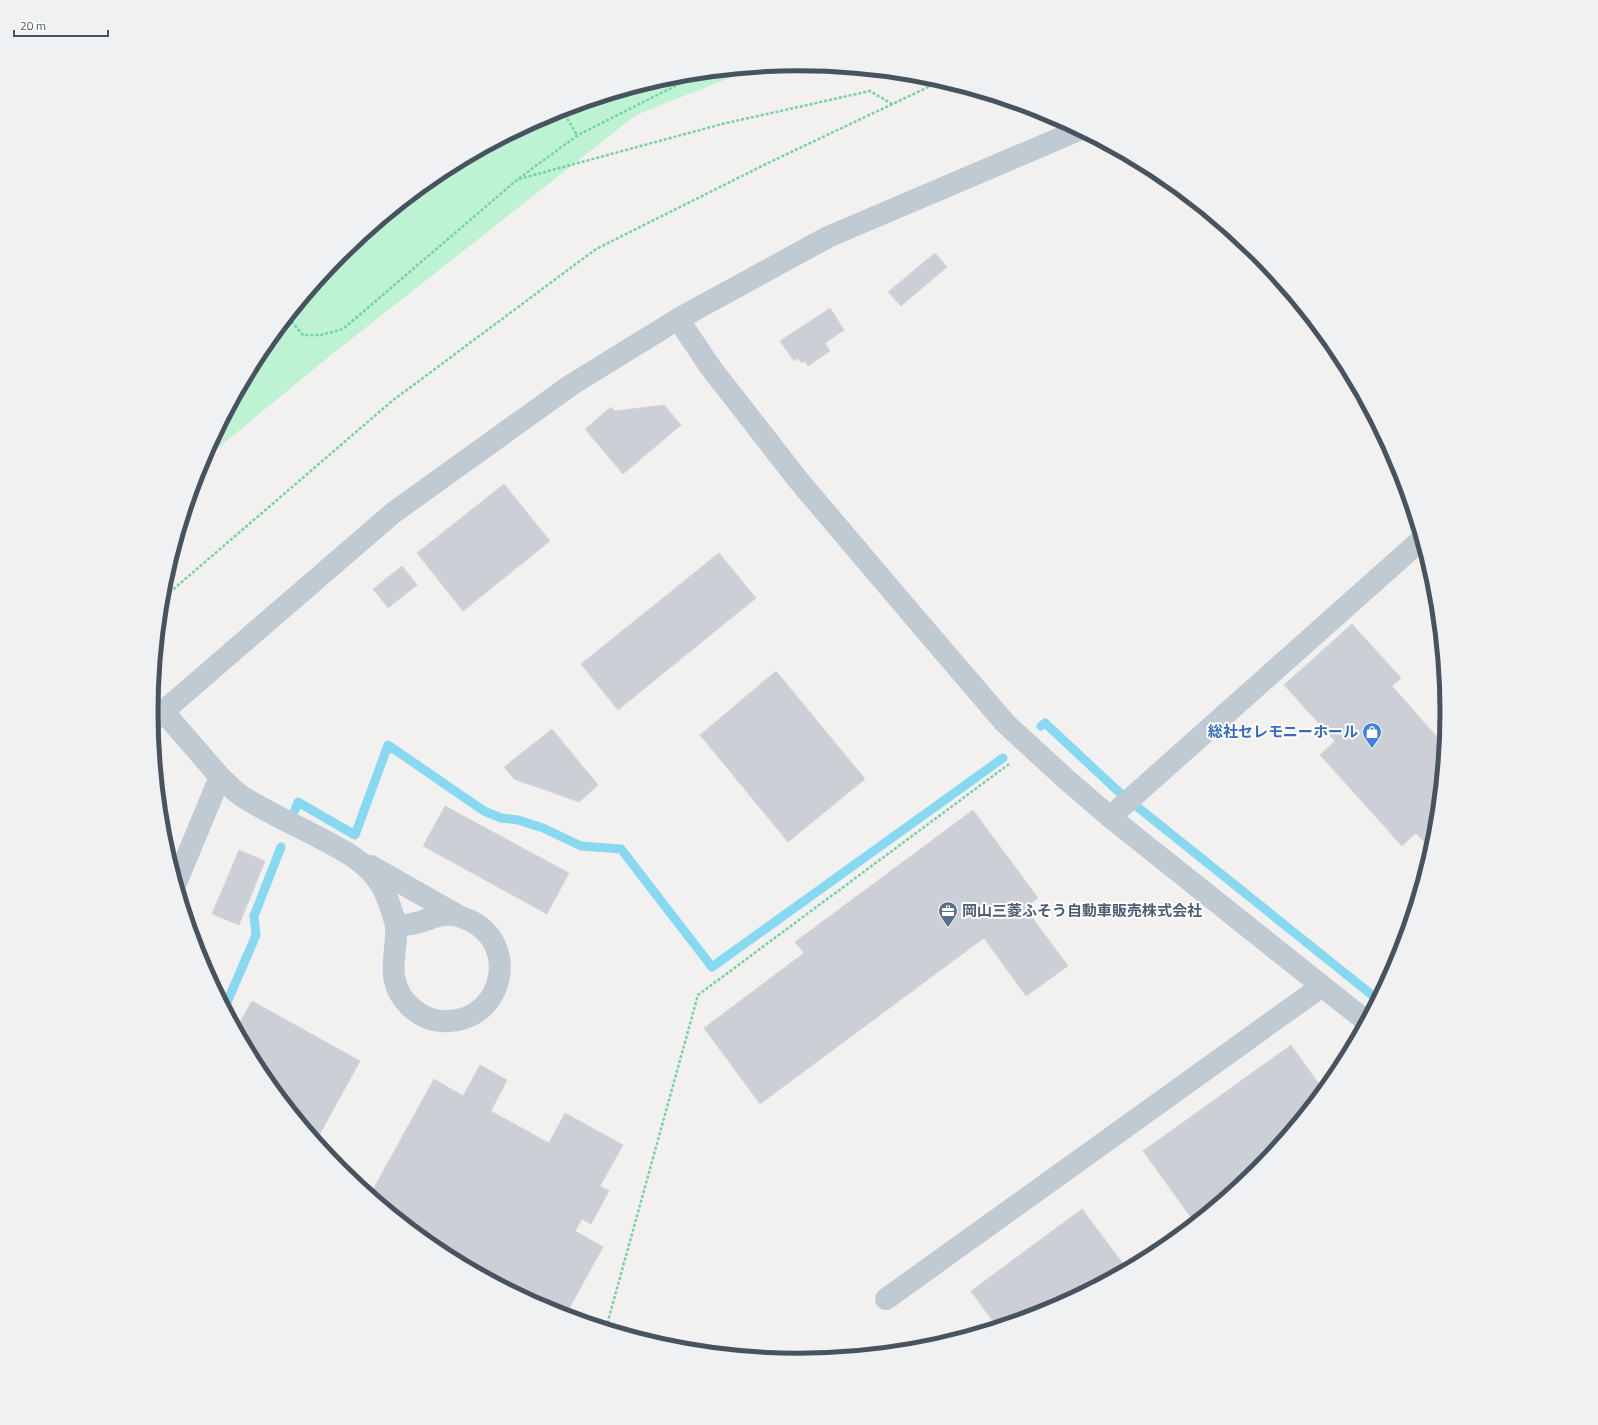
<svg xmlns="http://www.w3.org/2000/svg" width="1598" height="1425" font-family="'Titillium Web','Noto Sans JP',sans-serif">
  <rect width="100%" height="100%" fill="#f3f0f0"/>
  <!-- green -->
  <path fill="#bdf2d3" d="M754,68L636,115L326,359L201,462L260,352L341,254L439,173L551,113L673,76Z"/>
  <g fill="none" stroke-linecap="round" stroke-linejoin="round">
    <!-- stream -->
    <g stroke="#87d9f2" stroke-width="9">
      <path d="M1041,726L1045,723L1120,793L1377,999"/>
      <path d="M295,810L298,802L355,835L388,745L484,811L501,818L518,820L543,828L581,846L621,849L712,967L1003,758"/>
      <path d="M225,1007L256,935L254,916L281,847"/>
    </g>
  </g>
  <!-- building -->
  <g fill="#cccfd5" stroke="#d4d6dc">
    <path d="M935,253L947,267L901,306L888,292Z"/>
    <path d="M830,308L844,330L825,343L830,351L808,366L805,361L802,363L798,358L794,361L780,341Z"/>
    <path d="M664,405L681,425L623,474L585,429L611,407L615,411Z"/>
    <path d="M504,484L550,541L463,611L417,553Z"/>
    <path d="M719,553L756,598L618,710L581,664Z"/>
    <path d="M402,566L417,585L388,608L373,589Z"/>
    <path d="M1352,624L1401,678L1392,686L1444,745L1435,839L1432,850L1416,833L1402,846L1320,755L1335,741L1284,685Z"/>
    <path d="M776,671L865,779L788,842L700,735Z"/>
    <path d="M552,729L598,785L579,802L514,779L504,767Z"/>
    <path d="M445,806L569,873L547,914L423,846Z"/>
    <path d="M973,810L1038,898L1025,908L1068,966L1026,996L984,938L760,1104L704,1028L804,953L795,942Z"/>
    <path d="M239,850L265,861L239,925L212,914Z"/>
    <path d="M252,1001L360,1061L316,1141L260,1073L236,1029Z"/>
    <path d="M1291,1045L1324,1091L1257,1171L1195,1223L1143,1151Z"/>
    <path d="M480,1065L507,1080L491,1111L549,1143L565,1113L623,1145L600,1186L609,1191L591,1224L582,1219L575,1231L603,1247L565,1316L551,1312L439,1252L370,1195L434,1079L463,1096Z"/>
    <path d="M1082,1209L1127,1269L1047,1312L997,1327L971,1291Z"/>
    <path d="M959,1331L964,1337L944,1343Z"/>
  </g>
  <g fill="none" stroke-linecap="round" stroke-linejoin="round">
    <!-- path -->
    <g stroke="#72d3a6" stroke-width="2.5" stroke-dasharray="3 2" stroke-linecap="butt">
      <path d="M562,110L577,135"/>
      <path d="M519,179L722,124L870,91L892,104"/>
      <path d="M288,318L303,335H321L343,329L518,179L578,135L699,74"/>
      <path d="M162,599L392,401L596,249L768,163L941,81"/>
      <path d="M606,1328L698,995L1009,764"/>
    </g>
    <!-- minor -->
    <g stroke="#c0cad3" stroke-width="22">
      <path d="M678,319L711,368L799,481L893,592L1005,723L1067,780L1110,817L1366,1021"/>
      <path d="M163,711L220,777L176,883"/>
      <path d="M151,722L393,513L571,385L678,319L828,237L1079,130"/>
      <path d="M220,777C228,784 235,792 243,797C267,812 293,824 318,837C343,850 368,862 383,888C386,894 396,921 396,928C397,944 392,960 394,976C398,1003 423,1023 449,1021C505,1018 519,943 469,920C463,918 458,915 452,915C440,914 431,918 420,922C412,924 404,925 396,927"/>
      <path d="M1110,817L1421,540"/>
      <path d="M371,866L459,916"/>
      <path d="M886,1299L1322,986"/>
    </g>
  </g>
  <!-- icons -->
  <defs>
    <g id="shop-pin" transform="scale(1)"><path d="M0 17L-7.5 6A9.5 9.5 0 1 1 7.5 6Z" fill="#3f7fe0" stroke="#fff"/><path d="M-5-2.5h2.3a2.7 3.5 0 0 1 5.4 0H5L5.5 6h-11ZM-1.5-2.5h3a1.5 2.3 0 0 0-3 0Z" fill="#fff"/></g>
    <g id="office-pin" transform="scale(1)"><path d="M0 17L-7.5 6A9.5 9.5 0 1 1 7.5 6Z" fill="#5c6f8a" stroke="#fff"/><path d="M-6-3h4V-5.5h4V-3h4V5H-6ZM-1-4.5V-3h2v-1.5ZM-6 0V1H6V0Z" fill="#fff"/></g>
  </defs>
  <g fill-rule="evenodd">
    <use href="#shop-pin" x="1372" y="732"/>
    <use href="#office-pin" x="948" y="911"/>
  </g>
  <g text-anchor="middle" stroke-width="4" stroke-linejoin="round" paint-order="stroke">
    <!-- shop labels -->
    <g font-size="15" font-weight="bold" fill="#366cbe" stroke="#fff" text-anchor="end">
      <text x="1358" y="737">総社セレモニーホール</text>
    </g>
    <!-- service labels -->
    <g font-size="15" font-weight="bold" fill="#4e5e75" stroke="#fff" text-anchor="start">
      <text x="962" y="916">岡山三菱ふそう自動車販売株式会社</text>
    </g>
  </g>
  <!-- crop -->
  <path d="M0 0H1598V1425H0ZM158 712a641 641 0 1 1 1282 0a641 641 0 1 1-1282 0Z" fill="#f0f1f2" fill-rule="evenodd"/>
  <path fill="none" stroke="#47535f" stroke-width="5" d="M158 712a641 641 0 1 1 1282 0a641 641 0 1 1-1282 0Z"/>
  <!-- scale -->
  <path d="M14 30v6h94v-6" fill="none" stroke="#47535f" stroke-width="2"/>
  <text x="20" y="30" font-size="12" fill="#47535f" stroke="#ffffff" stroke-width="3" paint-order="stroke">20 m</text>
</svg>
